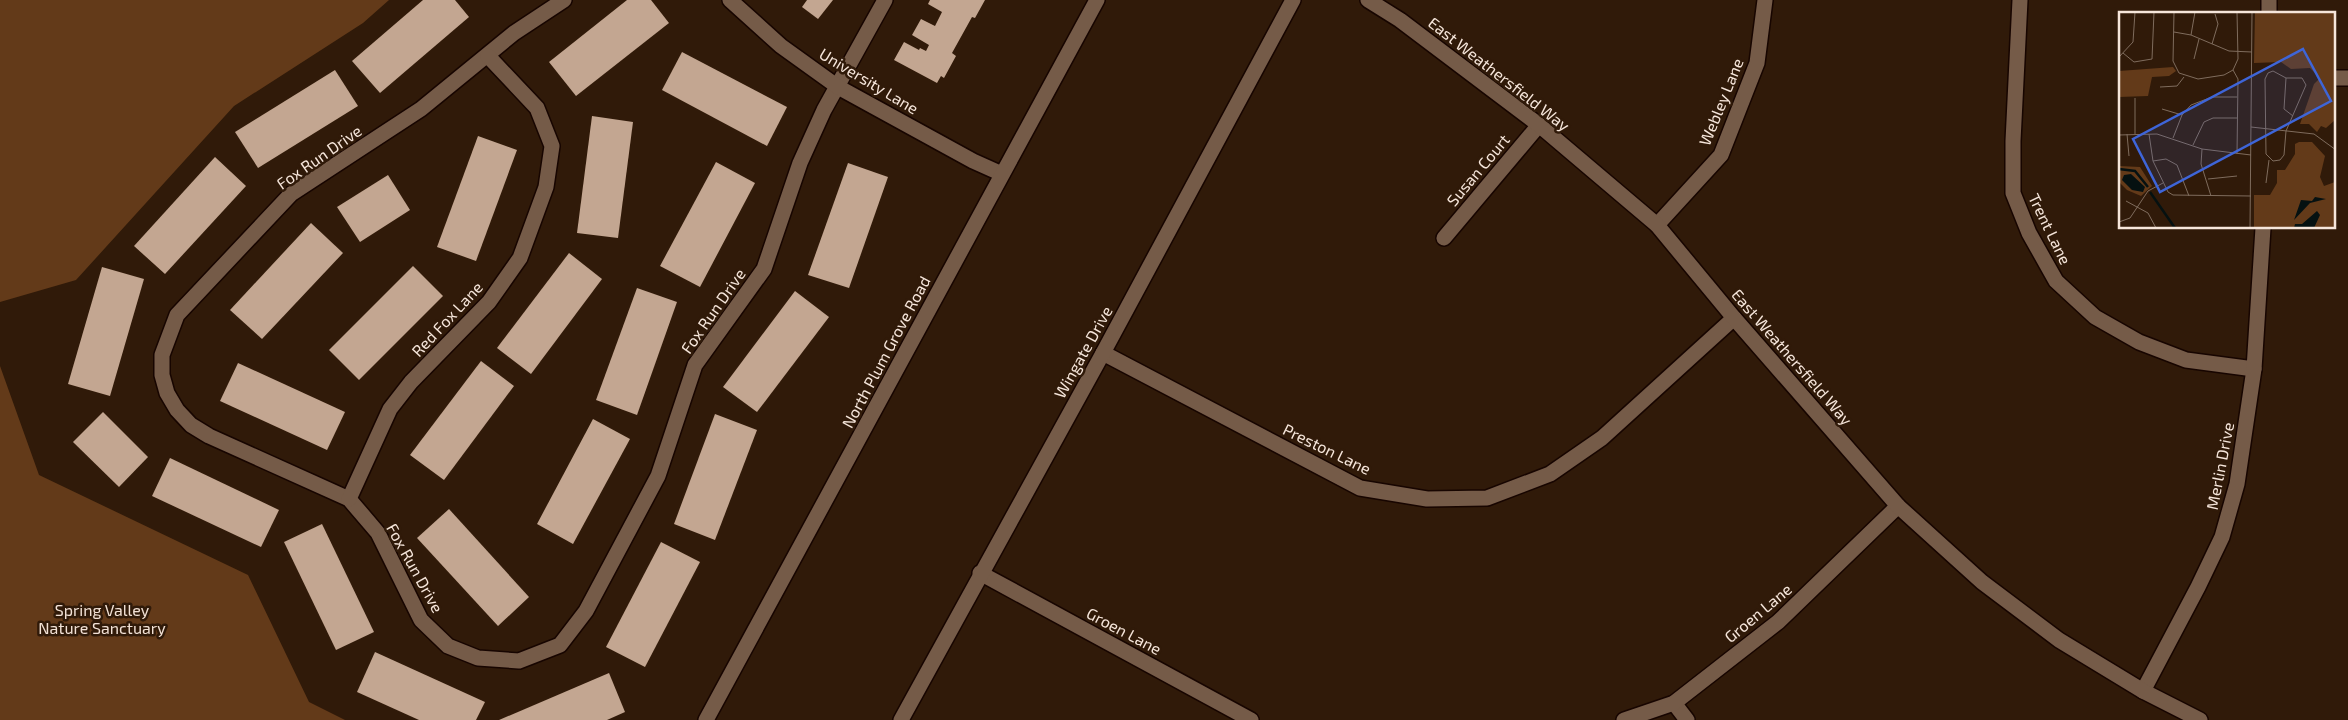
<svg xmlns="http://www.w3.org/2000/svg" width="2348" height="720" font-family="'Exo 2',sans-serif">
  <rect width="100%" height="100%" fill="#301a09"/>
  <!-- green -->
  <g fill="#633a19">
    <path d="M0,0H389L363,23L234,106L76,280L0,302Z"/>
    <path d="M0,366L39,475L248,575L309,702L345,720H0Z"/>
  </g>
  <!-- building -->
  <g fill="#c3a691">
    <path d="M423,0H455L469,17L380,93L352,61Z"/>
    <path d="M627,0H651L669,23L576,96L549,62Z"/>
    <path d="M807,0H833L818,19L802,7Z"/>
    <path d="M930,0H985L975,18L972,17L952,53L956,56L944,78L941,76L937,83L894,60L904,42L919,50L920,48L926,51L929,45L912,35L921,19L935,26L942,12L928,4Z"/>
    <path d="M682,52L787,107L767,146L662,90Z"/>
    <path d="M335,70L358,106L258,168L235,132Z"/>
    <path d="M592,116L633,122L618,238L577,233Z"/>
    <path d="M478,136L517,150L476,261L437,247Z"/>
    <path d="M215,157L246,186L165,274L134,246Z"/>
    <path d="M716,162L755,183L700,287L660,266Z"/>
    <path d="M848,163L888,177L849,288L808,275Z"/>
    <path d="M388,175L410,210L360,242L337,207Z"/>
    <path d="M311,223L343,253L262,339L230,310Z"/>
    <path d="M569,253L602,279L531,374L497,348Z"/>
    <path d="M413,266L443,296L359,380L329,350Z"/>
    <path d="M102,267L144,279L110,396L68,384Z"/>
    <path d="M637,288L677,302L637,415L596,400Z"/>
    <path d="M795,291L829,317L757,412L723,387Z"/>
    <path d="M481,361L514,386L444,480L410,455Z"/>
    <path d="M238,363L345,412L327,450L220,401Z"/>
    <path d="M103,412L148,457L119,487L73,442Z"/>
    <path d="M715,414L757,430L715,540L674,524Z"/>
    <path d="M593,419L630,439L573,544L537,524Z"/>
    <path d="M170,458L279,510L261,547L152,496Z"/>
    <path d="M449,509L529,597L498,626L417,538Z"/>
    <path d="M322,524L374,632L336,650L284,542Z"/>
    <path d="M661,542L700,562L645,667L606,647Z"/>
    <path d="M375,652L485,702L476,720H419L357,692Z"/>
    <path d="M609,673L625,712L607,720H499Z"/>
  </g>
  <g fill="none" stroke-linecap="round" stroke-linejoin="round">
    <!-- street casing -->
    <g stroke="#170500" stroke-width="18">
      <g id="street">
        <path d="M564,0L514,33L421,109L291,194L177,315L162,355V375L167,393L177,410L191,425L209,436L349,499L378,533L421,620L448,646L478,658L519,661L560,645L586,611L658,476L695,365L764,269L800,163L824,110L885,0"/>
        <path d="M730,0L781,46L838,87L973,161L1002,174"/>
        <path d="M2020,0L2013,141V193L2029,233L2056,281L2095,317L2139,342L2186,360L2254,369"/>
        <path d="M2269,0V14"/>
        <path d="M2334,78H2348"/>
        <path d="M1657,225L1721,155L1757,63L1765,0"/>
        <path d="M1444,238L1539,125"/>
        <path d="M1103,353L1360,488L1427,499L1487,498L1550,474L1602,438L1734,318"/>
        <path d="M349,499L390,409L411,382L489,302L520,258L546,187L552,146L537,108L488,56"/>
        <path d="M980,573L1251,720"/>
        <path d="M2143,691L2198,587L2222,537L2237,484L2254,369L2263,228"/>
        <path d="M1674,703L1687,720"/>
        <path d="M901,720L1103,353L1293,0"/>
        <path d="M1624,720L1674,703L1778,622L1898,506"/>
      </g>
    </g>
    <!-- secondary casing -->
    <g stroke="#170500" stroke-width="18">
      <g id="secondary">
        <path d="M1368,0L1400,20L1539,125L1657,225L1734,318L1898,506L1982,582L2059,640L2143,691L2200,720"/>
        <path d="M706,720L1097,0"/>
      </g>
    </g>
    <!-- street -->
    <use href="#street" stroke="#755b48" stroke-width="15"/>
    <!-- secondary -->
    <use href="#secondary" stroke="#755b48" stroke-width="15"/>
  </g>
  <g text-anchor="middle" stroke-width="5" stroke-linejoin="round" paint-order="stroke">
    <!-- street labels -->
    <g font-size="16" fill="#f6e6db" stroke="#301a09">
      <text transform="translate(1499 74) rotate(38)" y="6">East Weathersfield Way</text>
      <text transform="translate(869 81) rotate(31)" y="6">University Lane</text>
      <text transform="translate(1721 102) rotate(-68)" y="6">Webley Lane</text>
      <text transform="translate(319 157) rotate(-35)" y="6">Fox Run Drive</text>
      <text transform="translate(1478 170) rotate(-50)" y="6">Susan Court</text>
      <text transform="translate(2050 229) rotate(64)" y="6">Trent Lane</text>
      <text transform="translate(713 311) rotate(-55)" y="6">Fox Run Drive</text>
      <text transform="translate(447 319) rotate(-47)" y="6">Red Fox Lane</text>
      <text transform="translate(886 352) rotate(-62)" y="6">North Plum Grove Road</text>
      <text transform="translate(1083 352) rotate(-61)" y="6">Wingate Drive</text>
      <text transform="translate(1792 357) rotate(49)" y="6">East Weathersfield Way</text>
      <text transform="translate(1327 449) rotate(26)" y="6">Preston Lane</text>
      <text transform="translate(2220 466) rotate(-79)" y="6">Merlin Drive</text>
      <text transform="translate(415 568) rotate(61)" y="6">Fox Run Drive</text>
      <text transform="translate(1758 613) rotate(-40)" y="6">Groen Lane</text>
      <text transform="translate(1124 631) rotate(28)" y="6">Groen Lane</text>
    </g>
    <!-- park labels -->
    <g font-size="16" fill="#f2e1d5" stroke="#301a09">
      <text x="102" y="616">Spring Valley<tspan x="102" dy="18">Nature Sanctuary</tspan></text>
    </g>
  </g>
  <!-- overview -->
  <g transform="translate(2119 12)">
    <rect width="216" height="216" fill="#301a09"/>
    <path d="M136,0H216V108L207,116L202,114L198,120L190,112H181L195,72L201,66L191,56L172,57L162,50L135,51ZM54,55L57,59L50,64L33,65L29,84L0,85V59ZM180,130H193L206,144L201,165L205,174L216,170V216H135V183H151L158,171V158H166L176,142V132ZM0,154L21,155L33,174L22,184L8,178L0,170Z" fill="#633a19"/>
    <path d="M12,162L26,175L24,180L13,178L3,168L5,163ZM196,185L207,187L191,191L175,208L182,188L193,189ZM198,199L201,203L195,216H175L176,212H183Z" fill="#051111"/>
    <path fill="none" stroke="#051111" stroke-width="2.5" d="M0,157L16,159L29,175M31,180L56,216"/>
    <path fill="none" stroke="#7f6c5d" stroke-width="1" d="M55,0L54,49L60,61L79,67L105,63L114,58M55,20L72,23L110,39L133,40M72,23L76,0M93,32L99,12L96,2M4,41L15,50L33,47L35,0M0,45L14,30L16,0M75,47L80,27M154,59L167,66H183L187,73L167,119L165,143L161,148L154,149L147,142L146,67L149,61ZM167,66L165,97L174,104M41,75L58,74L65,65M43,97L63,103M132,115L195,122L217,138M8,122L10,144M16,122V86M30,122L34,149L49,180L54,183L132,184M0,123L38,122L83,137L132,143M54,126L63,103L72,93L93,85H118M74,133L85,110L94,106H118M83,137L82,152L92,184M118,142L119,67L114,58L119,47L118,0M34,149L47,147L58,153L70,184M89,167L118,164M147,171L150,148M7,189L29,201L37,216M0,210L11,206L29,179L44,171M131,216L133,0"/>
    <path fill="#3e65d8" fill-opacity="0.15" stroke="#3e65d8" stroke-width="2.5" d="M184,37L212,89L41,180L14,127Z"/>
    <rect width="216" height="216" fill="none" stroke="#f6e6db" stroke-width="2.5"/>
  </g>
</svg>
